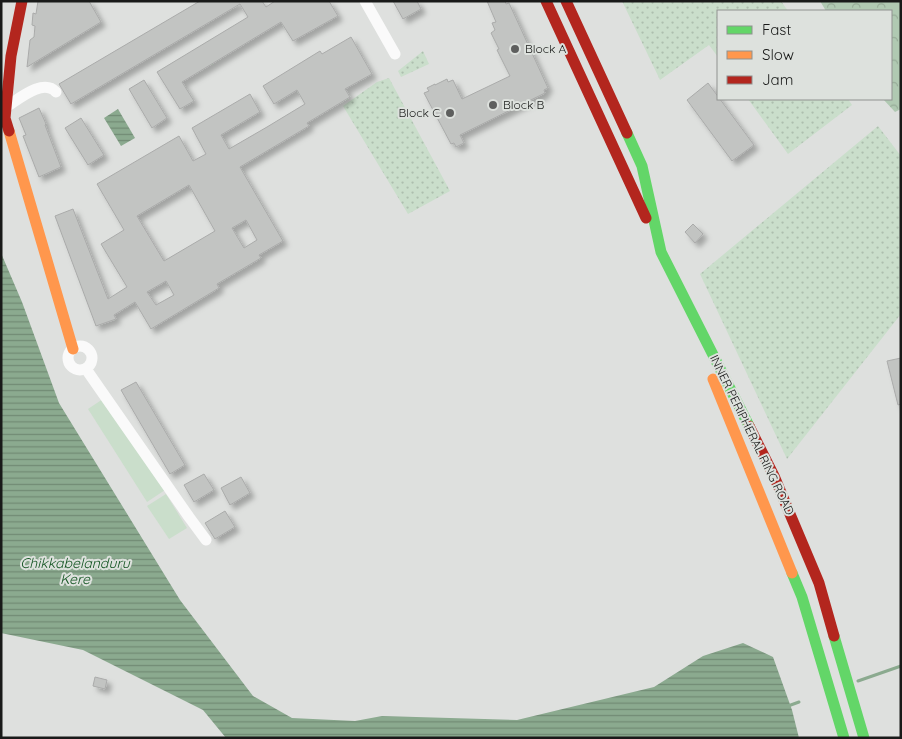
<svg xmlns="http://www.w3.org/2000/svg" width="902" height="739" font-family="Quicksand,sans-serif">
  <defs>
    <pattern id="grass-dots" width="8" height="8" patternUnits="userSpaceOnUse" patternTransform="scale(1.25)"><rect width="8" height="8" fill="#cadecb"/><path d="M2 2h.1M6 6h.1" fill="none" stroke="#adbeae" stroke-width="1.8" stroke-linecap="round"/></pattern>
    <pattern id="forest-crowns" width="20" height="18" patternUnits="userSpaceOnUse" patternTransform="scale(1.25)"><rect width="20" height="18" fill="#b0c9b2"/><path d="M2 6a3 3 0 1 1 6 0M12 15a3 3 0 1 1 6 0" fill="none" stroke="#97ac98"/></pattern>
    <pattern id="water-rules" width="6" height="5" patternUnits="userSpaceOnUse" patternTransform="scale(1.25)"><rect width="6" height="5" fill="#8baa8f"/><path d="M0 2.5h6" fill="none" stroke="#718a74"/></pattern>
    <filter id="shadow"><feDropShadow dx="4.5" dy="4.5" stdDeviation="2.5" flood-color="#0004"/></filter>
  </defs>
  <rect width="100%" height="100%" fill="#dee0de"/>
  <!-- grass -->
  <g fill="url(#grass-dots)">
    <path d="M622,1H781L788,11H718V57L709,45L660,80Z"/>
    <path d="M423,51L429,64L401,77L398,71Z"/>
    <path d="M389,78L450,191L408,214L343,106L377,82Z"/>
    <path d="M748,99H848L852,105L788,154Z"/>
    <path d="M878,126L901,156V314L787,459L700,274Z"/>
  </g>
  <!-- forest -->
  <path fill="url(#forest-crowns)" d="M820,1H901V109L895,112L883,99H891V11H826Z"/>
  <!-- pitch -->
  <g fill="#cadecb">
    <path d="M106,397L165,490L147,502L88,409Z"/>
    <path d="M166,494L187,528L169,539L147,506Z"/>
  </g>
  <!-- water -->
  <g fill="url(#water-rules)">
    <path d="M118,109L135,138L121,146L104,118Z"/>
    <path d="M1,253L22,302L59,403L180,600L253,696L292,718L355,721L382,716L517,720L654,687L703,656L743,643L773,657L792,710L799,738H226L203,710L83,650L1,633Z"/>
  </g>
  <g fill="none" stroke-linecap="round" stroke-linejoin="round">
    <!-- stream -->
    <g stroke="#8baa8f" stroke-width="3">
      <path d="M858,681L901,666"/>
      <path d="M788,706L799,702"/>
    </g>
  </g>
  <!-- building -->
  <g fill="#c2c4c2" stroke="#aaabaa" fill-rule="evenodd" filter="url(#shadow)">
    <path d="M38,1H89L101,22L27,67L30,40L34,37L35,26L32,25L33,13L36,14Z"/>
    <path d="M200,1H262L266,7L275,1H329L338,16L293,41L281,22L182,82L194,101L180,109L157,72L248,17L240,4L71,104L59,84Z"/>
    <path d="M393,1H417L421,9L403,19Z"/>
    <path d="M487,1H505L506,4L509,3L548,88L544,90L545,93L460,135L464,143L456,147L454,143L451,144L424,93L429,91L427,88L435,84V85L447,79L448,82L453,80L462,99L510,76L497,50L499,49L491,33L495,30L492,23L496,22Z"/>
    <path d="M351,37L372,74L345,89L350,97L307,123L309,126L240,167L283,241L259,255L261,258L217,284L219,288L151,329L135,302L114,315L116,319L96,326L55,216L73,209L108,299L127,287L101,244L124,230L97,184L179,136L193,161L206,154L192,128L250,94L260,112L221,135L229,149L267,127L305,104L297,90L274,104L263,86L320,51L322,54ZM189,185L215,231L164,261L137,216ZM246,220L257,240L244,248L232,228ZM166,281L174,295L156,305L147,292Z"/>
    <path d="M144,80L167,118L152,128L129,89Z"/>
    <path d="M708,83L754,145L732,161L687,100Z"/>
    <path d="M39,108L46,124L45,125L61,167L39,177L23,136L26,135L19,118Z"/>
    <path d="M81,118L104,155L88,165L65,128Z"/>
    <path d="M693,224L703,234L695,243L685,232Z"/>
    <path d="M901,358V404L898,405L887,361Z"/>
    <path d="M136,382L185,465L170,474L121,390Z"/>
    <path d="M204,474L214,490L194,502L184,485Z"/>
    <path d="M241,477L250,493L230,505L221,488Z"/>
    <path d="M225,511L235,527L215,539L205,523Z"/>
    <path d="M95,677L107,680L105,689L93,686Z"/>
  </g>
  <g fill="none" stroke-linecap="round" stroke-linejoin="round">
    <!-- street -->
    <g stroke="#fafafa" stroke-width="11">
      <path d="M365,1L395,54"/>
      <path d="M6,107C19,99 43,78 56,92"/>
      <circle cx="80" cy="358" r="12"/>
      <path d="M86,369L189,517L206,540"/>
    </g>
    <!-- fast -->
    <g stroke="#63d668" stroke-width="11">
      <path d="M627,133L642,166L661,252L749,426"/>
      <path d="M792,573L802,597L844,738"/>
      <path d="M834,636L864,738"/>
    </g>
    <!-- slow -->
    <g stroke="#ff974d" stroke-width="11">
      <path d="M9,131L73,349"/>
      <path d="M713,379L792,573"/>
    </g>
    <!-- jam -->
    <g stroke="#b3261e" stroke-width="11">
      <path d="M546,1L646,218"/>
      <path d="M566,1L627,133"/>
      <path d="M9,131L5,118L11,56L22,1"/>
      <path d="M749,426L774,476L819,583L834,636"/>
    </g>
  </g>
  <!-- markers -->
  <g fill="#5e5f5e" stroke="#dde1dd" stroke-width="2">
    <circle cx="515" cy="49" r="5"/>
    <circle cx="493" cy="105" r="5"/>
    <circle cx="450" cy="113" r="5"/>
  </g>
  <g text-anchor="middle" stroke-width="4" stroke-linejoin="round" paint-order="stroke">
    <!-- poi labels -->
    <g font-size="12" fill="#191a19" stroke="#dde1dd" text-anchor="start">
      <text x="525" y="53">Block A</text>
      <text x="503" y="109">Block B</text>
      <text x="440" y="117" text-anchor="end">Block C</text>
    </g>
    <!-- street labels -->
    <g font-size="12" fill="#191a19" stroke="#dde1dd">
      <text transform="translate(752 435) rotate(64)" y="4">INNER PERIPHERAL RING ROAD</text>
    </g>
    <!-- water labels -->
    <g font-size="14" font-style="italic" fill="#125421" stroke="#dde1dd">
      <text x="75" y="568">Chikkabelanduru<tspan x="75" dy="16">Kere</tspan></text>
    </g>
  </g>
  <!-- border -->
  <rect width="902" height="739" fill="none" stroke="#191a19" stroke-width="5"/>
  <!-- legend -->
  <rect x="717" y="10" width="175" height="90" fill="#dde1dd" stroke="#8f918f"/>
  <rect x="727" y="26" width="25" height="8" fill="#63d668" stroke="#8f918f"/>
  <text x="762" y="35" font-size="15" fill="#191a19">Fast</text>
  <rect x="727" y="51" width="25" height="8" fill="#ff974d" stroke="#8f918f"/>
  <text x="762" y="60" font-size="15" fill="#191a19">Slow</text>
  <rect x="727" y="76" width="25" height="8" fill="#b3261e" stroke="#8f918f"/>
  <text x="762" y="85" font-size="15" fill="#191a19">Jam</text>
</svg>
